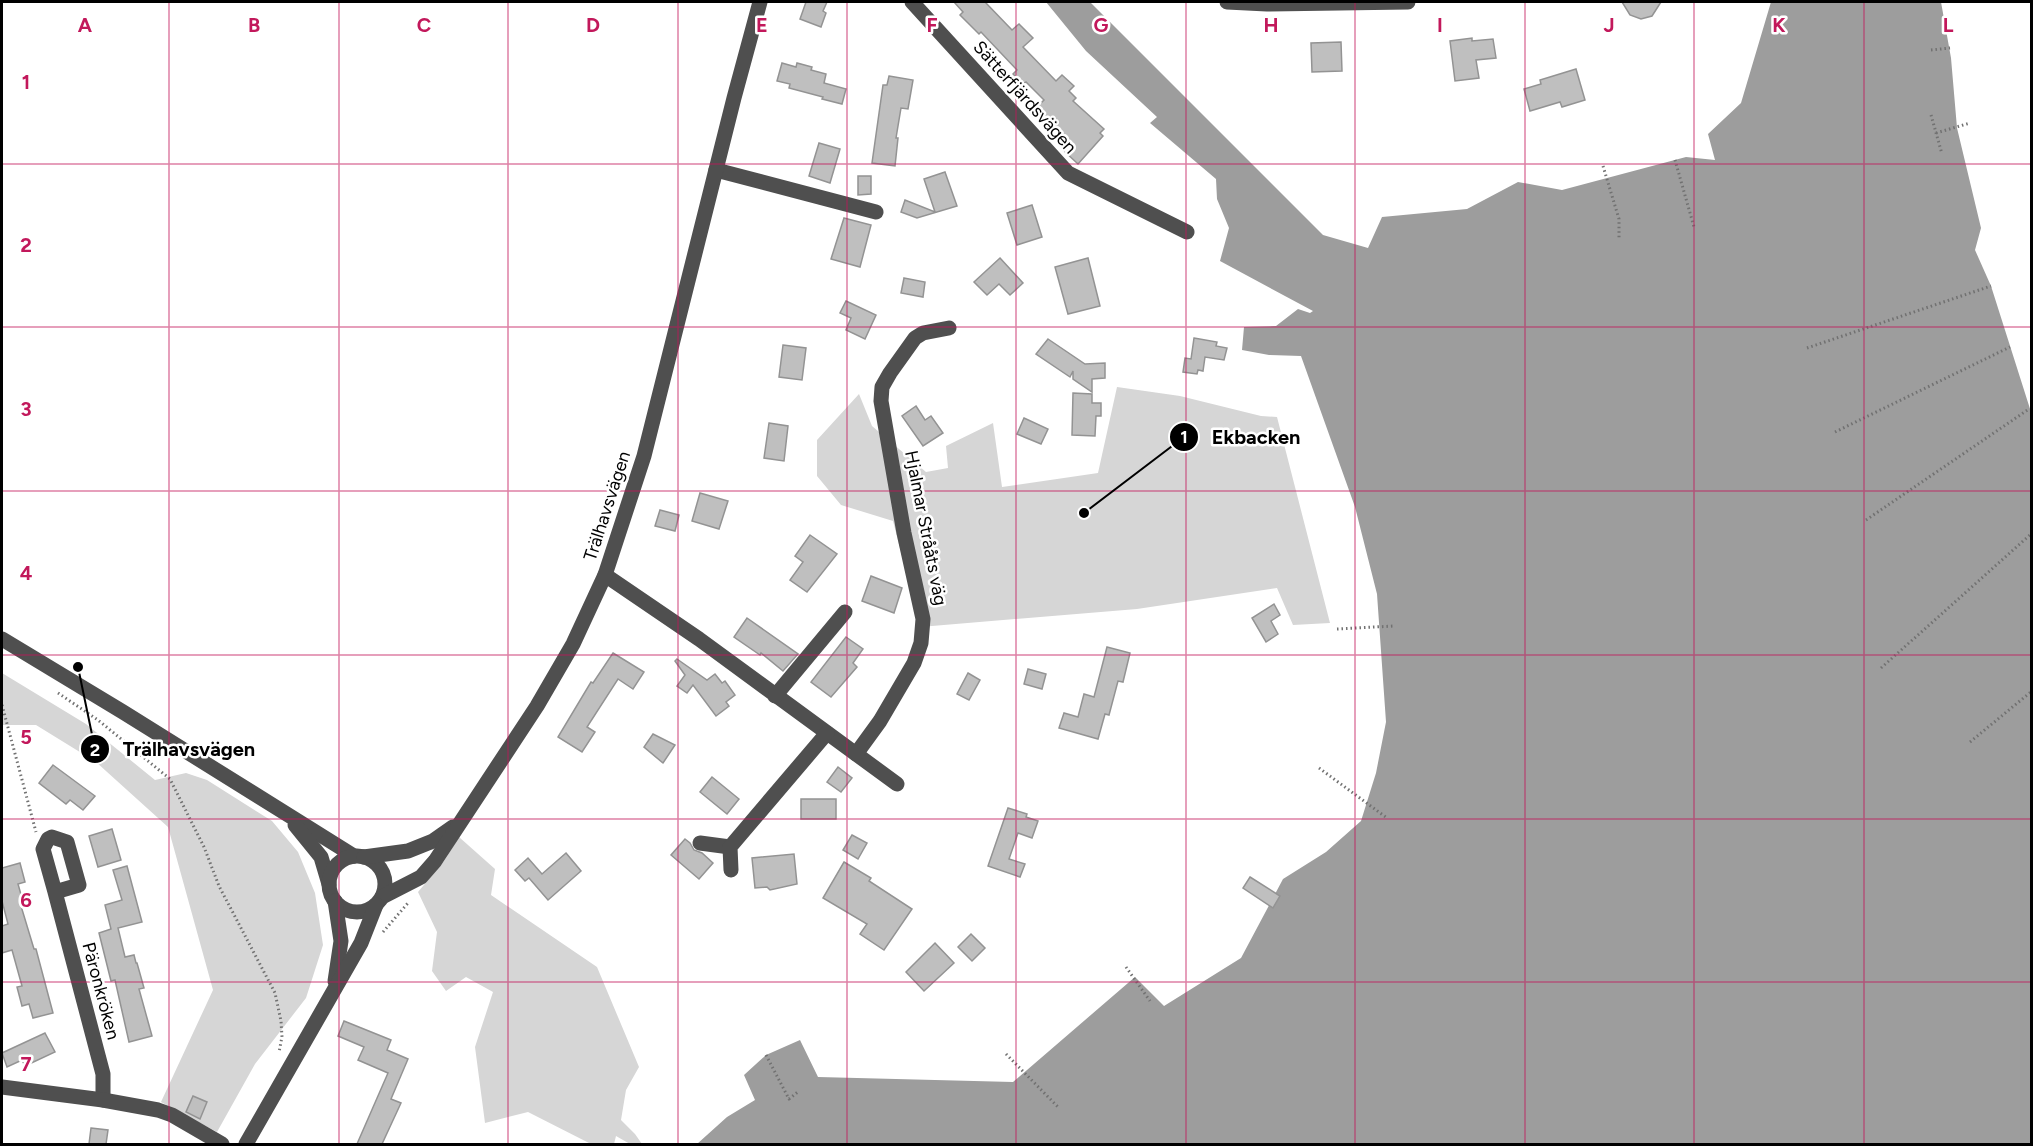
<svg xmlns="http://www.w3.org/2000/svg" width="2033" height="1146" font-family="Figtree,sans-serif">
  <rect width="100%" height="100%" fill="#fff"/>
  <!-- green -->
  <g fill="#d6d6d6">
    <path d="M1117,387L1180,396L1261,416L1277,417L1330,623L1293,625L1277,588L1137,609L920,627L893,521L841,505L817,476V440L859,394L872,426L926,472L948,468L946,446L993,423L1002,487L1098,473Z"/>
    <path d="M2,673L86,724L155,780L186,773L207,780L272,821L298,852L315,893L323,945L306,998L255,1064L217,1132L161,1102L213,990L168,827L96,762L36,725H2Z"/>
    <path d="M459,837L495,869L491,895L597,967L639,1067L626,1090L621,1120L635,1134L642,1144H630L616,1136L614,1144H591L528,1112L485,1123L475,1047L493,992L466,977L446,991L432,971L437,932L418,892L444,861Z"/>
  </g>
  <!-- water -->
  <path fill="#9d9d9d" d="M1046,2H1090L1323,235L1368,248L1382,217L1467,209L1518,182L1562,190L1686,157L1715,160L1708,134L1741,103L1771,2H1941L1951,58L1957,128L1981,228L1975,250L1991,286L2031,412V1144H697L727,1117L755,1100L744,1075L766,1055L800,1040L818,1077L1013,1082L1135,977L1164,1006L1241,958L1283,879L1326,852L1361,821L1376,773L1386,722L1377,594L1355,507L1301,356L1269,355L1242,350L1244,327L1276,326L1298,309L1310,313L1313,311L1220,261L1229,228L1217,199L1216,179L1150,123L1157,117L1086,51Z"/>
  <!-- building -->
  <g fill="#bfbfbf" stroke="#939393" stroke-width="1.5">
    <path d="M806,2H827L823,11L826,13L821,27L800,19Z"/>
    <path d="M954,2H985L1012,30L1019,24L1033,38L1023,47L1056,81L1062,75L1074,86L1069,91L1076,98L1073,101L1104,129L1100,133L1103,136L1078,164L1064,151V134L1036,108L1044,100L1026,82L1023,84L1013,74L1017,70L981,32L979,34L960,15L963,12Z"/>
    <path d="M1622,2H1661L1652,16L1641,19L1630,15Z"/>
    <path d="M1472,38V41L1493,39L1496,58L1476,60L1479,78L1455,81L1450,41Z"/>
    <path d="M1341,42L1342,71L1312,72L1311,43Z"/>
    <path d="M782,63L796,67L797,63L812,67L811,70L826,74L824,83L846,89L842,104L822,99L823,97L789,88L790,84L777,81Z"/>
    <path d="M1576,69L1585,100L1562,107L1560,102L1530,111L1524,89L1541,84L1540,80Z"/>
    <path d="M889,76L913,80L908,109L901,108L896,138H898L895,166L872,163L883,85H887Z"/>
    <path d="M819,143L840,149L830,183L809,176Z"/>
    <path d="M945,172L957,206L917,218L901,212L905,200L935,212L924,179Z"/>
    <path d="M858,176H871V194L858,195Z"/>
    <path d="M1032,205L1042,237L1017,245L1007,213Z"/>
    <path d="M844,218L871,225L860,267L831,259Z"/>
    <path d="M1000,258L1023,283L1010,295L999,284L987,295L974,282Z"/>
    <path d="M1088,258L1100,306L1068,314L1055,267Z"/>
    <path d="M904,278L925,282L923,297L901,293Z"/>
    <path d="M846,301L876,315L865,339L846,330L851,318L840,313Z"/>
    <path d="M1194,338L1217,342L1216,346L1227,348L1224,360L1205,357L1203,371L1198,370L1197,374L1183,372L1185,358L1191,359Z"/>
    <path d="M1048,339L1085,364L1105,363V378L1092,379V392L1073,379V371L1070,377L1036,354Z"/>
    <path d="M783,345L806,348L802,380L779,377Z"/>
    <path d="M1073,393L1092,394V403H1101V416H1096L1095,436L1072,435Z"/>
    <path d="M916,406L925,420L931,416L943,433L923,446L902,416Z"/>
    <path d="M1024,418L1048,429L1041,444L1017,434Z"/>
    <path d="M769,423L788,426L784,461L764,458Z"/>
    <path d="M700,493L728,501L719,529L692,521Z"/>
    <path d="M660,510L679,515L675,531L655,526Z"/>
    <path d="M810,535L837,554L807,592L790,580L803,562L795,556Z"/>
    <path d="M871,576L902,588L894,613L862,601Z"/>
    <path d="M1274,604L1280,615L1271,621L1278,634L1266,642L1252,618Z"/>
    <path d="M747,618L798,654L783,671L761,653L760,655L734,637Z"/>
    <path d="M846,637L863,649L853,663L857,667L831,697L811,682Z"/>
    <path d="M1107,647L1130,653L1123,682L1118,681L1109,715L1105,714L1098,739L1059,728L1064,713L1078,717L1084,694L1094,697Z"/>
    <path d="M613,653L644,672L633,689L618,679L587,727L595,732L582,752L558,737L591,682L593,683Z"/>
    <path d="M677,659L707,680L715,674L722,683L725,681L735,695L726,702L729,706L716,716L693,685L687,693L677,686L685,675L675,661Z"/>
    <path d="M1028,669L1046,674L1042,689L1024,684Z"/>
    <path d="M968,673L980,680L969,700L957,694Z"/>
    <path d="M653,734L675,745L663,763L644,747Z"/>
    <path d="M53,765L95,796L83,810L70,800L66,804L39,783Z"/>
    <path d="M838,767L852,778L841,792L827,782Z"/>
    <path d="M712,777L739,799L727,814L700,792Z"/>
    <rect x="801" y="799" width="35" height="20"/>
    <path d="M1008,808L1027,814L1026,817L1038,821L1032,838L1018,833L1009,859L1025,864L1020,877L988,866Z"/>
    <path d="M112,829L121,860L98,867L89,836Z"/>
    <path d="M852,835L867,843L858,859L843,850Z"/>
    <path d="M685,839L690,843L694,850L702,853L713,863L699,879L671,855Z"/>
    <path d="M566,853L581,871L548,900L529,878L525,881L515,870L528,858L542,874Z"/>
    <path d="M794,854L797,884L770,890L767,887L755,888L752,858Z"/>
    <path d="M844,862L871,878L869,881L912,909L884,950L860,934L867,924L823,898Z"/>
    <path d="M20,863L25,882L18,884L24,905L21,906L34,949H36L53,1013L33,1018L29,1004L22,1006L17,987L22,986L12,950L2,953V926L8,924L2,901V868Z"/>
    <path d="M127,866L142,922L118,928L125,957L134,955L136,963H137L144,988L139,989L152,1036L129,1042L115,980L111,981L99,933L111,929L105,905L122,900L113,870Z"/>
    <path d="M1250,877L1280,896L1273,908L1243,888Z"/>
    <path d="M971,934L985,948L972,961L958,947Z"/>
    <path d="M935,943L954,963L924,991L906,972Z"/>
    <path d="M344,1021L391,1040L387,1050L408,1059L391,1099L401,1103L382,1144H357L388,1073L358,1060L364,1047L338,1036Z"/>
    <path d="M45,1033L55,1052L25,1066L22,1060L7,1067L2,1053Z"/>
    <path d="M193,1096L207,1102L200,1119L186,1112Z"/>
    <path d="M91,1128L108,1130L106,1144H89Z"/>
  </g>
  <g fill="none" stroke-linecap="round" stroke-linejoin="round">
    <!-- path -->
    <g stroke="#717171" stroke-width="3" stroke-dasharray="1.5 3" stroke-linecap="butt">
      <path d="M1931,50L1950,48"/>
      <path d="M1931,115L1942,154"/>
      <path d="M1936,133L1970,123"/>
      <path d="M1675,160L1694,227"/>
      <path d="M1603,166L1619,219V238"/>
      <path d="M1807,348L1991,286"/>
      <path d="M1835,432L2010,347"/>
      <path d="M1866,520L2029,409"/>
      <path d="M1337,629L1394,626"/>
      <path d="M1881,668L2032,533"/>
      <path d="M58,693L98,720L170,779L204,847L219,886L275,993L281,1021L282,1037L279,1052"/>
      <path d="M2,705L36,832"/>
      <path d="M1970,742L2032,691"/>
      <path d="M1319,768L1387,818"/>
      <path d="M383,932L408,903"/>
      <path d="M1126,967L1150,1001"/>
      <path d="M1006,1054L1058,1107"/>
      <path d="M766,1055L789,1099L799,1091"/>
    </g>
    <!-- minor -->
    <g stroke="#4f4f4f" stroke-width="15">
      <path d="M912,2L1068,173L1187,232"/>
      <path d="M1227,2L1267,4L1408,2"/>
      <path d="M716,170L876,212"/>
      <path d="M605,575L699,639L897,784"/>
      <path d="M2,639L123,712L354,856"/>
      <path d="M775,696L845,612"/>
      <path d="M856,754L880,721L914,663L921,643L923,619L904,533L881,401L882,387L890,373L915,338L923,333L949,328"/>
      <path d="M295,825L321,857L329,884"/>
      <path d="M700,843L730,847"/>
      <circle cx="357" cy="884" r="28"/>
      <path d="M364,857L408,851L433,841L453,827"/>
      <path d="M731,870L730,847L827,733"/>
      <path d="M55,892L43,849L48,839L52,837L67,842L79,885L55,892L103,1074V1100"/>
      <path d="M382,897L421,877L435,861L537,706L573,644L605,575L644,456L734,98L760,2"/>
      <path d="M335,901L341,941L335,981"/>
      <path d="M2,1087L103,1100L158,1110L172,1115L222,1144"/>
      <path d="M246,1144L361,943L376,905"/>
    </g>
  </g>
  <!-- grid -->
  <path fill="none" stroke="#c2185b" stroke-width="1.5" stroke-opacity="0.55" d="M169,2V1144M339,2V1144M508,2V1144M678,2V1144M847,2V1144M1016,2V1144M1186,2V1144M1355,2V1144M1525,2V1144M1694,2V1144M1864,2V1144M2,164H2032M2,327H2032M2,491H2032M2,655H2032M2,819H2032M2,982H2032"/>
  <g text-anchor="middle" stroke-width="5" stroke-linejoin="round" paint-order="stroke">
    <!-- street labels -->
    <g font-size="18" fill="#000" stroke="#fff">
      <text transform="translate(1025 97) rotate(48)" y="6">Sätterfjärdsvägen</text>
      <text transform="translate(607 506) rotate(-72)" y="6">Trälhavsvägen</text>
      <text transform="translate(926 528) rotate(79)" y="6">Hjalmar Strååts väg</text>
      <text transform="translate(101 991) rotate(75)" y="6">Päronkröken</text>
    </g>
  </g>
  <g font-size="20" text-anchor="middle" font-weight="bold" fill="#c2185b" stroke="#fff" stroke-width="5" stroke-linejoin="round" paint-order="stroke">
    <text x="85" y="32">A</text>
    <text x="254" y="32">B</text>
    <text x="424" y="32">C</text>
    <text x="593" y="32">D</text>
    <text x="762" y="32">E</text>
    <text x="932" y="32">F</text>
    <text x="1101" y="32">G</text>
    <text x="1271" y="32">H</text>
    <text x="1440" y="32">I</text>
    <text x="1609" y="32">J</text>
    <text x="1779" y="32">K</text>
    <text x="1948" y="32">L</text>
    <text x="26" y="89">1</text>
    <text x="26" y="252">2</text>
    <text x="26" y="416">3</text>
    <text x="26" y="580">4</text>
    <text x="26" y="744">5</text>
    <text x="26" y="907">6</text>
    <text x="26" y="1071">7</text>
  </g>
  <!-- callouts -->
  <path fill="none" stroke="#000" stroke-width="2" d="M1084 513L1184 437M78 667L95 749"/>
  <g fill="#000" stroke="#fff" stroke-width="2">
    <circle cx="1084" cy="513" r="6"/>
    <circle cx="78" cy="667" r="6"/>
    <circle cx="1184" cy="437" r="15"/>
    <circle cx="95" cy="749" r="15"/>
  </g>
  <g font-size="18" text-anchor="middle" font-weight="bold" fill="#fff">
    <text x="1184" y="443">1</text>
    <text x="95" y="756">2</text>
  </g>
  <g font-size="20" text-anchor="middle" font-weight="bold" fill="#000" stroke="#fff" stroke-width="5" stroke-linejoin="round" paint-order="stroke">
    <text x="1256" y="444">Ekbacken</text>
    <text x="189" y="756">Trälhavsvägen</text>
  </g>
  <!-- border -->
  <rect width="2033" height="1146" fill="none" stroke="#000000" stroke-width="6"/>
</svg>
